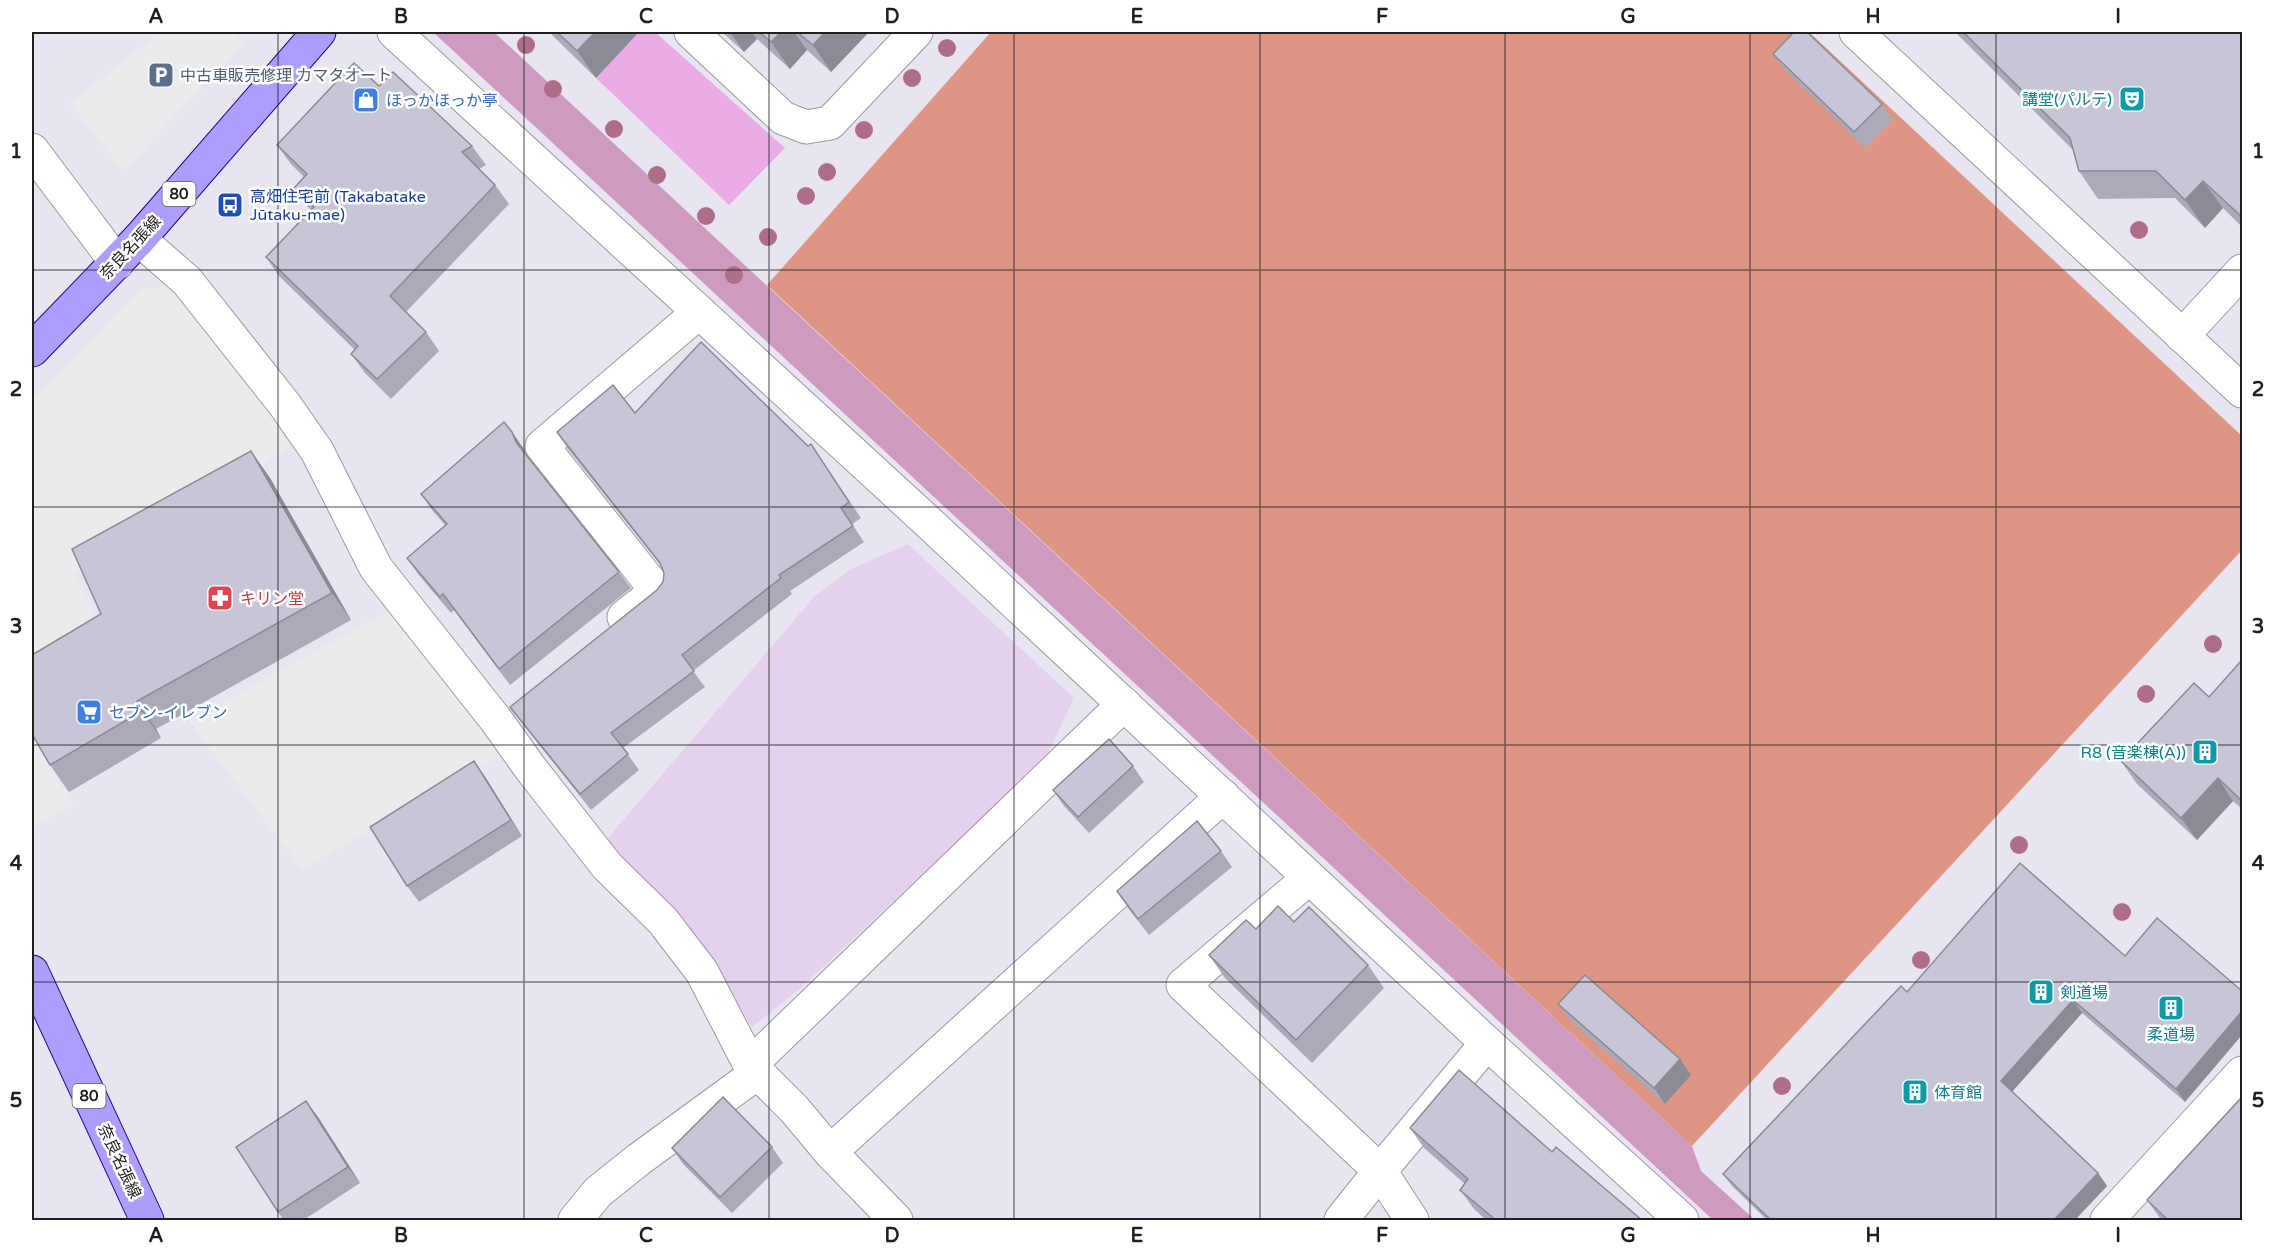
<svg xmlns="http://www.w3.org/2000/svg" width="2274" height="1252" font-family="'Varela Round','Noto Sans JP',sans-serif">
  <rect width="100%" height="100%" fill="#e8e5f0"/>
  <!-- farmland -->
  <path fill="#e4d1ee" d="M908,544L1074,698L1045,760L797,991L752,1027L713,964L676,917L607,839L814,597L851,569Z"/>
  <!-- grass -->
  <path fill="#e9ace5" d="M639,32H655L785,148L729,205L596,78Z"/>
  <!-- forest -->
  <path fill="#cf9ac0" d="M433,32H494L1692,1146L1701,1171L1755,1220H1713Z"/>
  <!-- pitch -->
  <path fill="#de9584" d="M991,32H1809L2242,436V550L1692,1146L767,285Z"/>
  <!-- parking -->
  <g fill="#ebebeb">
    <path d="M159,32H235L243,45L123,171L70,104Z"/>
    <path d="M143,288L177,289L271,413L289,446L265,464L74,575L108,639L32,683V401Z"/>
    <path d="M390,610L507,752L302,869L189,721Z"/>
    <path d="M32,735L74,804L32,828Z"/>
  </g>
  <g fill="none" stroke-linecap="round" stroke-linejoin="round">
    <!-- minor casing -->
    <g stroke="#9c9c9c" stroke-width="35">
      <g id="minor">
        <path d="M394,32L927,521L1487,1043L1682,1220"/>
        <path d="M691,32L783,118L806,127L830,123L916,32"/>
        <path d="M1856,32L2242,391"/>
        <path d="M32,150L117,263"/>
        <path d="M139,239L187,281L285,405L317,451L376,568L496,720L531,769L607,866L663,921L702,972L750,1065L794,1109L830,1152L896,1220"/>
        <path d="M2182,336L2242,271"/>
        <path d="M624,617L657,591L542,446L699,312"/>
        <path d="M1309,878L1183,985L1380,1171L1412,1220"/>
        <path d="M750,1065L1124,704"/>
        <path d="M830,1152L1223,796"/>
        <path d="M575,1220L598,1192L638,1160L757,1073"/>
        <path d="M1341,1220L1380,1171L1487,1043"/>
        <path d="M2107,1220L2242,1073"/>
      </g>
    </g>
    <!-- major casing -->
    <g stroke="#260199" stroke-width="35">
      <g id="major">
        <path d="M32,350L139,239L319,32"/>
        <path d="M32,972L147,1220"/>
      </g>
    </g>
    <!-- minor -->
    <use href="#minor" stroke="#fff" stroke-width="33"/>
    <!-- major -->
    <use href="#major" stroke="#ac9ffb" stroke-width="33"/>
  </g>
  <!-- trees -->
  <g fill="#ae6e89">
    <circle cx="526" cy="45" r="9"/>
    <circle cx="947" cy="48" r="9"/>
    <circle cx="912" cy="78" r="9"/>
    <circle cx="553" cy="89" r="9"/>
    <circle cx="614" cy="129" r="9"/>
    <circle cx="864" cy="130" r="9"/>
    <circle cx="827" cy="172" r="9"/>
    <circle cx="657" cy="175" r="9"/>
    <circle cx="806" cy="196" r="9"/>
    <circle cx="706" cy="216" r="9"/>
    <circle cx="2139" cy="230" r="9"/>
    <circle cx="768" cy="237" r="9"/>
    <circle cx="734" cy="275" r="9"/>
    <circle cx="2213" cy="644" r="9"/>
    <circle cx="2146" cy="694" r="9"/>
    <circle cx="2019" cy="845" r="9"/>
    <circle cx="2122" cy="912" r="9"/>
    <circle cx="1921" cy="960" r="9"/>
    <circle cx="1782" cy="1086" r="9"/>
  </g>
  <!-- wall -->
  <g fill="#aaaab9">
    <path d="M550,32H639L596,78L553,36Z"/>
    <path d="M722,32H869L831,72L807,50L790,69L757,39L744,52Z"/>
    <path d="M1955,32H2242V227L2223,208L2205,228L2175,198L2098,199L2079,171L2073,150Z"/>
    <path d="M1773,54L1882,104L1893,120L1865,148L1785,70Z"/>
    <path d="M379,86L472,146L486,165L479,169L495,185L509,204L406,312L426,332L439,351L391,399L365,373L351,354L355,350L279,276L266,257L311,210L308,207L294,188L304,177L291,164L277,145Z"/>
    <path d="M635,413L808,446L811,444L861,518L852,524L864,542L790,591L792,594L693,671L705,687L623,748L639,770L591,810L522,723L510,707L657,590L663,582L664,573L662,567L568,449L557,432Z"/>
    <path d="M512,432L523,448L526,454L619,572L631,588L510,685L454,610L451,613L418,574L407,558L445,525L432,510L421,494Z"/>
    <path d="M251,451L270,478L351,620L156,729L161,738L69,792L50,765L101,614Z"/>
    <path d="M2242,660V809L2233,801L2197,840L2137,784L2121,761L2209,697Z"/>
    <path d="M474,761L522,836L419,902L407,886Z"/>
    <path d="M1133,766L1144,782L1089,833L1064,806L1053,790Z"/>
    <path d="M1221,851L1232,867L1149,935L1128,908L1117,891Z"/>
    <path d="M1294,922L1368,965L1384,988L1312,1063L1225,978L1209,955L1256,929Z"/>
    <path d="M2125,956L2185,1102L2082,1013L2012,1092L2098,1173L2107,1186L2074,1221H1768L1732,1186L1723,1174L1907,992Z"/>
    <path d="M1558,1004L1680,1059L1691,1075L1665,1104L1570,1020Z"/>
    <path d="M318,1117L360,1183L302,1221H284L236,1147Z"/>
    <path d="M1410,1128L1552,1152L1643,1221H1487L1474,1209L1460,1190L1465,1184L1424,1148Z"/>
    <path d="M772,1147L783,1163L732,1213L683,1164L672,1148Z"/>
    <path d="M2147,1200L2242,1221H2162Z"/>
  </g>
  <!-- shaded-wall -->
  <g fill="#8b8b96">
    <path d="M595,32H639L596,78L577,51Z"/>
    <path d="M730,32H752L757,39L744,52Z"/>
    <path d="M781,32H794L807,50L790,69L771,42Z"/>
    <path d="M825,32H869L831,72L813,45Z"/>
    <path d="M2203,181L2223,208L2205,228L2185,200Z"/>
    <path d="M512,432L523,448L527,458L516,442Z"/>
    <path d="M251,451L270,478L351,620L332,593Z"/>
    <path d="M137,701L156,729L161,738L142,711Z"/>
    <path d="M474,761L486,778L522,836L511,820Z"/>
    <path d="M2218,778L2233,801L2197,840L2181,818Z"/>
    <path d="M2073,1000L2082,1013L2010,1094L2001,1081Z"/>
    <path d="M2242,1011V1035L2185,1102L2176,1089Z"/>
    <path d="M1680,1059L1691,1075L1665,1104L1654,1088Z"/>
    <path d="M306,1101L318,1117L360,1183L348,1167Z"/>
    <path d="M2098,1173L2107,1186L2074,1221H2053Z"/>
  </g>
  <!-- building -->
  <g fill="#c6c6d7" stroke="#8b8b96" stroke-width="1.5">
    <path d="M557,32H595L577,51Z"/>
    <path d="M759,32H781L771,42Z"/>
    <path d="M797,32H825L813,45Z"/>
    <path d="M1794,32H1807L1882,104L1854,132L1773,54Z"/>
    <path d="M1963,32H2242V217L2203,181L2185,200L2156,171H2079L2070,138Z"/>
    <path d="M354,63L379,86L393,72L472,146L462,152L495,185L390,296L426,332L377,379L351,354L358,346L266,257L314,207L294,188L307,174L277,145Z"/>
    <path d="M701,342L808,446L811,444L849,502L841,508L853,526L779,575L781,578L682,655L694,671L611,733L628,754L580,794L510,707L657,590L663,582L664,573L660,563L557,432L613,385L635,413Z"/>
    <path d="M504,422L512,432L516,442L619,572L499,669L443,594L440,597L407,558L447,524L421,494Z"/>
    <path d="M251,451L332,593L137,701L142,711L50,765L32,734V655L101,614L72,549Z"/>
    <path d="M2242,660V801L2218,778L2181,818L2121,761L2194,683L2209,697Z"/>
    <path d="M1109,739L1133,766L1078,817L1053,790Z"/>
    <path d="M474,761L511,820L407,886L370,827Z"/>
    <path d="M1197,821L1221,851L1138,919L1117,891Z"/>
    <path d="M2020,863L2125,956L2157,918L2242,991V1011L2176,1089L2073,1000L2001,1081L2098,1173L2053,1221H1772L1723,1174L1901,986L1907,992Z"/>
    <path d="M1278,906L1294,922L1309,907L1368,965L1296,1040L1209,955L1246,920L1256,929Z"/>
    <path d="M1585,975L1680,1059L1654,1088L1558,1004Z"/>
    <path d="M1459,1070L1552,1152L1556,1147L1643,1221H1497L1460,1190L1468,1179L1410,1128Z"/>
    <path d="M723,1097L772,1147L720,1197L672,1148Z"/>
    <path d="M2242,1097V1221H2169L2147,1200Z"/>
    <path d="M306,1101L348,1167L278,1212L236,1147Z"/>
  </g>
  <!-- grid -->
  <path fill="none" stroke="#1f1f1f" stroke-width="1.5" stroke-opacity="0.55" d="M278,32V1220M524,32V1220M769,32V1220M1014,32V1220M1260,32V1220M1505,32V1220M1750,32V1220M1996,32V1220M32,270H2242M32,507H2242M32,745H2242M32,982H2242"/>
  <!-- icons -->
  <defs>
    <g id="parking-square" transform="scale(1.35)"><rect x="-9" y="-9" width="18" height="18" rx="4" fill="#5c6f8a" stroke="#fff"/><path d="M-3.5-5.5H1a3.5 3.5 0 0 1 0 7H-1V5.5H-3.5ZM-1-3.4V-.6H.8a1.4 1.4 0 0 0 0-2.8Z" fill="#fff"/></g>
    <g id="theatre-square" transform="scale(1.35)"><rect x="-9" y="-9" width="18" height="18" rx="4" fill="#0f9aa8" stroke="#fff"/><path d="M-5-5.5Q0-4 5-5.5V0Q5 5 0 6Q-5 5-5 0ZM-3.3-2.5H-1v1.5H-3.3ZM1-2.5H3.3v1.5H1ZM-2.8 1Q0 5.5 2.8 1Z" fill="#fff"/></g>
    <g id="shop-square" transform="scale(1.35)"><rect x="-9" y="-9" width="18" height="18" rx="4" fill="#3f7fe0" stroke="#fff"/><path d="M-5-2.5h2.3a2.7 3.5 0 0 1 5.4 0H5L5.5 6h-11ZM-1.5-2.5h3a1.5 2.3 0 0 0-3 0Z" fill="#fff"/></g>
    <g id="bus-square" transform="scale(1.35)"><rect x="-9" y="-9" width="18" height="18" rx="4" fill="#1a4fb4" stroke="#fff"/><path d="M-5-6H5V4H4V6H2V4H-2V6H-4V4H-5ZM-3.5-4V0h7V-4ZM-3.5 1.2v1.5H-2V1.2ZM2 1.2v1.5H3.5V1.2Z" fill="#fff"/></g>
    <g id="pharmacy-square" transform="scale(1.35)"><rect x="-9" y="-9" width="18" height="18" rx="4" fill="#e0444e" stroke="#fff"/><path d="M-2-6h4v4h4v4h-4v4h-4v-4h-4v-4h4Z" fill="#fff"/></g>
    <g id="supermarket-square" transform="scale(1.35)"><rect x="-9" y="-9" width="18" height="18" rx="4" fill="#3f7fe0" stroke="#fff"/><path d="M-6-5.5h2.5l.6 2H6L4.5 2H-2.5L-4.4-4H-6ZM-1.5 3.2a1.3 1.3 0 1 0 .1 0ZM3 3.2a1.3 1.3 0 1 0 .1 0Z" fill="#fff"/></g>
    <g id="building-square" transform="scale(1.35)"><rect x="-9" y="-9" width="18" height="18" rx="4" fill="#0f9aa8" stroke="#fff"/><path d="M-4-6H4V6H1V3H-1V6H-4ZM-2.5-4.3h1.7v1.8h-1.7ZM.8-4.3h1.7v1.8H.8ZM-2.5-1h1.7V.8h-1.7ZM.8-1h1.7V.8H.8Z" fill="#fff"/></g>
  </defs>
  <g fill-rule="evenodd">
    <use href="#parking-square" x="161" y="75"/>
    <use href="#theatre-square" x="2132" y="99"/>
    <use href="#shop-square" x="366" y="100"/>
    <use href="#bus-square" x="230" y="205"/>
    <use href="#pharmacy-square" x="220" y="598"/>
    <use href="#supermarket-square" x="89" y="712"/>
    <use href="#building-square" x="2205" y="752"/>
    <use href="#building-square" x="2041" y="992"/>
    <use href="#building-square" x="2171" y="1008"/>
    <use href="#building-square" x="1915" y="1092"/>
  </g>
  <g text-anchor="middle" stroke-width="5" stroke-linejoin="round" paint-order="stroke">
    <!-- shield labels -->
    <g fill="#fff" stroke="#626262" stroke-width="1.5">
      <rect x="162.5" y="182" width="33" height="24" rx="4.5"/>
      <rect x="72.5" y="1084" width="33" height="24" rx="4.5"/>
    </g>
    <g font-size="15" font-weight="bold" fill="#1f1f1f">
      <text x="179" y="199">80</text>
      <text x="89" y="1101">80</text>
    </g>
    <!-- service labels -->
    <g font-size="16" fill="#4e5e75" stroke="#fff" text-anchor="start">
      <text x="180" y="81">中古車販売修理 カマタオート</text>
    </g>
    <!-- culture labels -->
    <g font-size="16" fill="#0d838f" stroke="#fff" text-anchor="end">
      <text x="2112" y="105">講堂(パルテ)</text>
      <text x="2186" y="758">R8 (音楽棟(A))</text>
      <text x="2060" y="998" text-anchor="start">剣道場</text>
      <text x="2171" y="1040" text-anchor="middle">柔道場</text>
      <text x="1934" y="1098" text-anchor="start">体育館</text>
    </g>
    <!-- shop labels -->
    <g font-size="16" fill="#366cbe" stroke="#fff" text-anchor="start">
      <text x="386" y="106">ほっかほっか亭</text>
      <text x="109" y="718">セブン-イレブン</text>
    </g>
    <!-- transit labels -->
    <g font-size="16" fill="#164399" stroke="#fff" text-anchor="start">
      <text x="250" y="202">高畑住宅前 (Takabatake<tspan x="250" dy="18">Jūtaku-mae)</tspan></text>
    </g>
    <!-- street labels -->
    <g font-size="16" fill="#1f1f1f" stroke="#fff">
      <text transform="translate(130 247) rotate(-47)" y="6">奈良名張線</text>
      <text transform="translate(120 1161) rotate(65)" y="6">奈良名張線</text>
    </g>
    <!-- health labels -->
    <g font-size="16" fill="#be3a42" stroke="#fff" text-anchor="start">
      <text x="240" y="604">キリン堂</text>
    </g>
  </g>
  <!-- border -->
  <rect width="2274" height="1252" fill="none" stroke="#ffffff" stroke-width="66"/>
  <rect x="33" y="33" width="2208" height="1186" fill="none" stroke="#1f1f1f" stroke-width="2"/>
  <g font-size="20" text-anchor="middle" font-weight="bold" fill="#1f1f1f">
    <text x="156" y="23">A</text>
    <text x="401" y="23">B</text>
    <text x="646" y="23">C</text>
    <text x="892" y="23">D</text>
    <text x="1137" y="23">E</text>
    <text x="1382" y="23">F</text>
    <text x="1628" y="23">G</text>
    <text x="1873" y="23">H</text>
    <text x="2118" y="23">I</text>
    <text x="16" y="158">1</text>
    <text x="2258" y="158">1</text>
    <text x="16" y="396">2</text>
    <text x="2258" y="396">2</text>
    <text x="16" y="633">3</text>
    <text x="2258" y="633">3</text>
    <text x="16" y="870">4</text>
    <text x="2258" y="870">4</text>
    <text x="16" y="1107">5</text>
    <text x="2258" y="1107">5</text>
    <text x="156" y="1242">A</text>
    <text x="401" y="1242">B</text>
    <text x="646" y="1242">C</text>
    <text x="892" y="1242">D</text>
    <text x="1137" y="1242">E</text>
    <text x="1382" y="1242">F</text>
    <text x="1628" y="1242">G</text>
    <text x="1873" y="1242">H</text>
    <text x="2118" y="1242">I</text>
  </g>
</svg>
